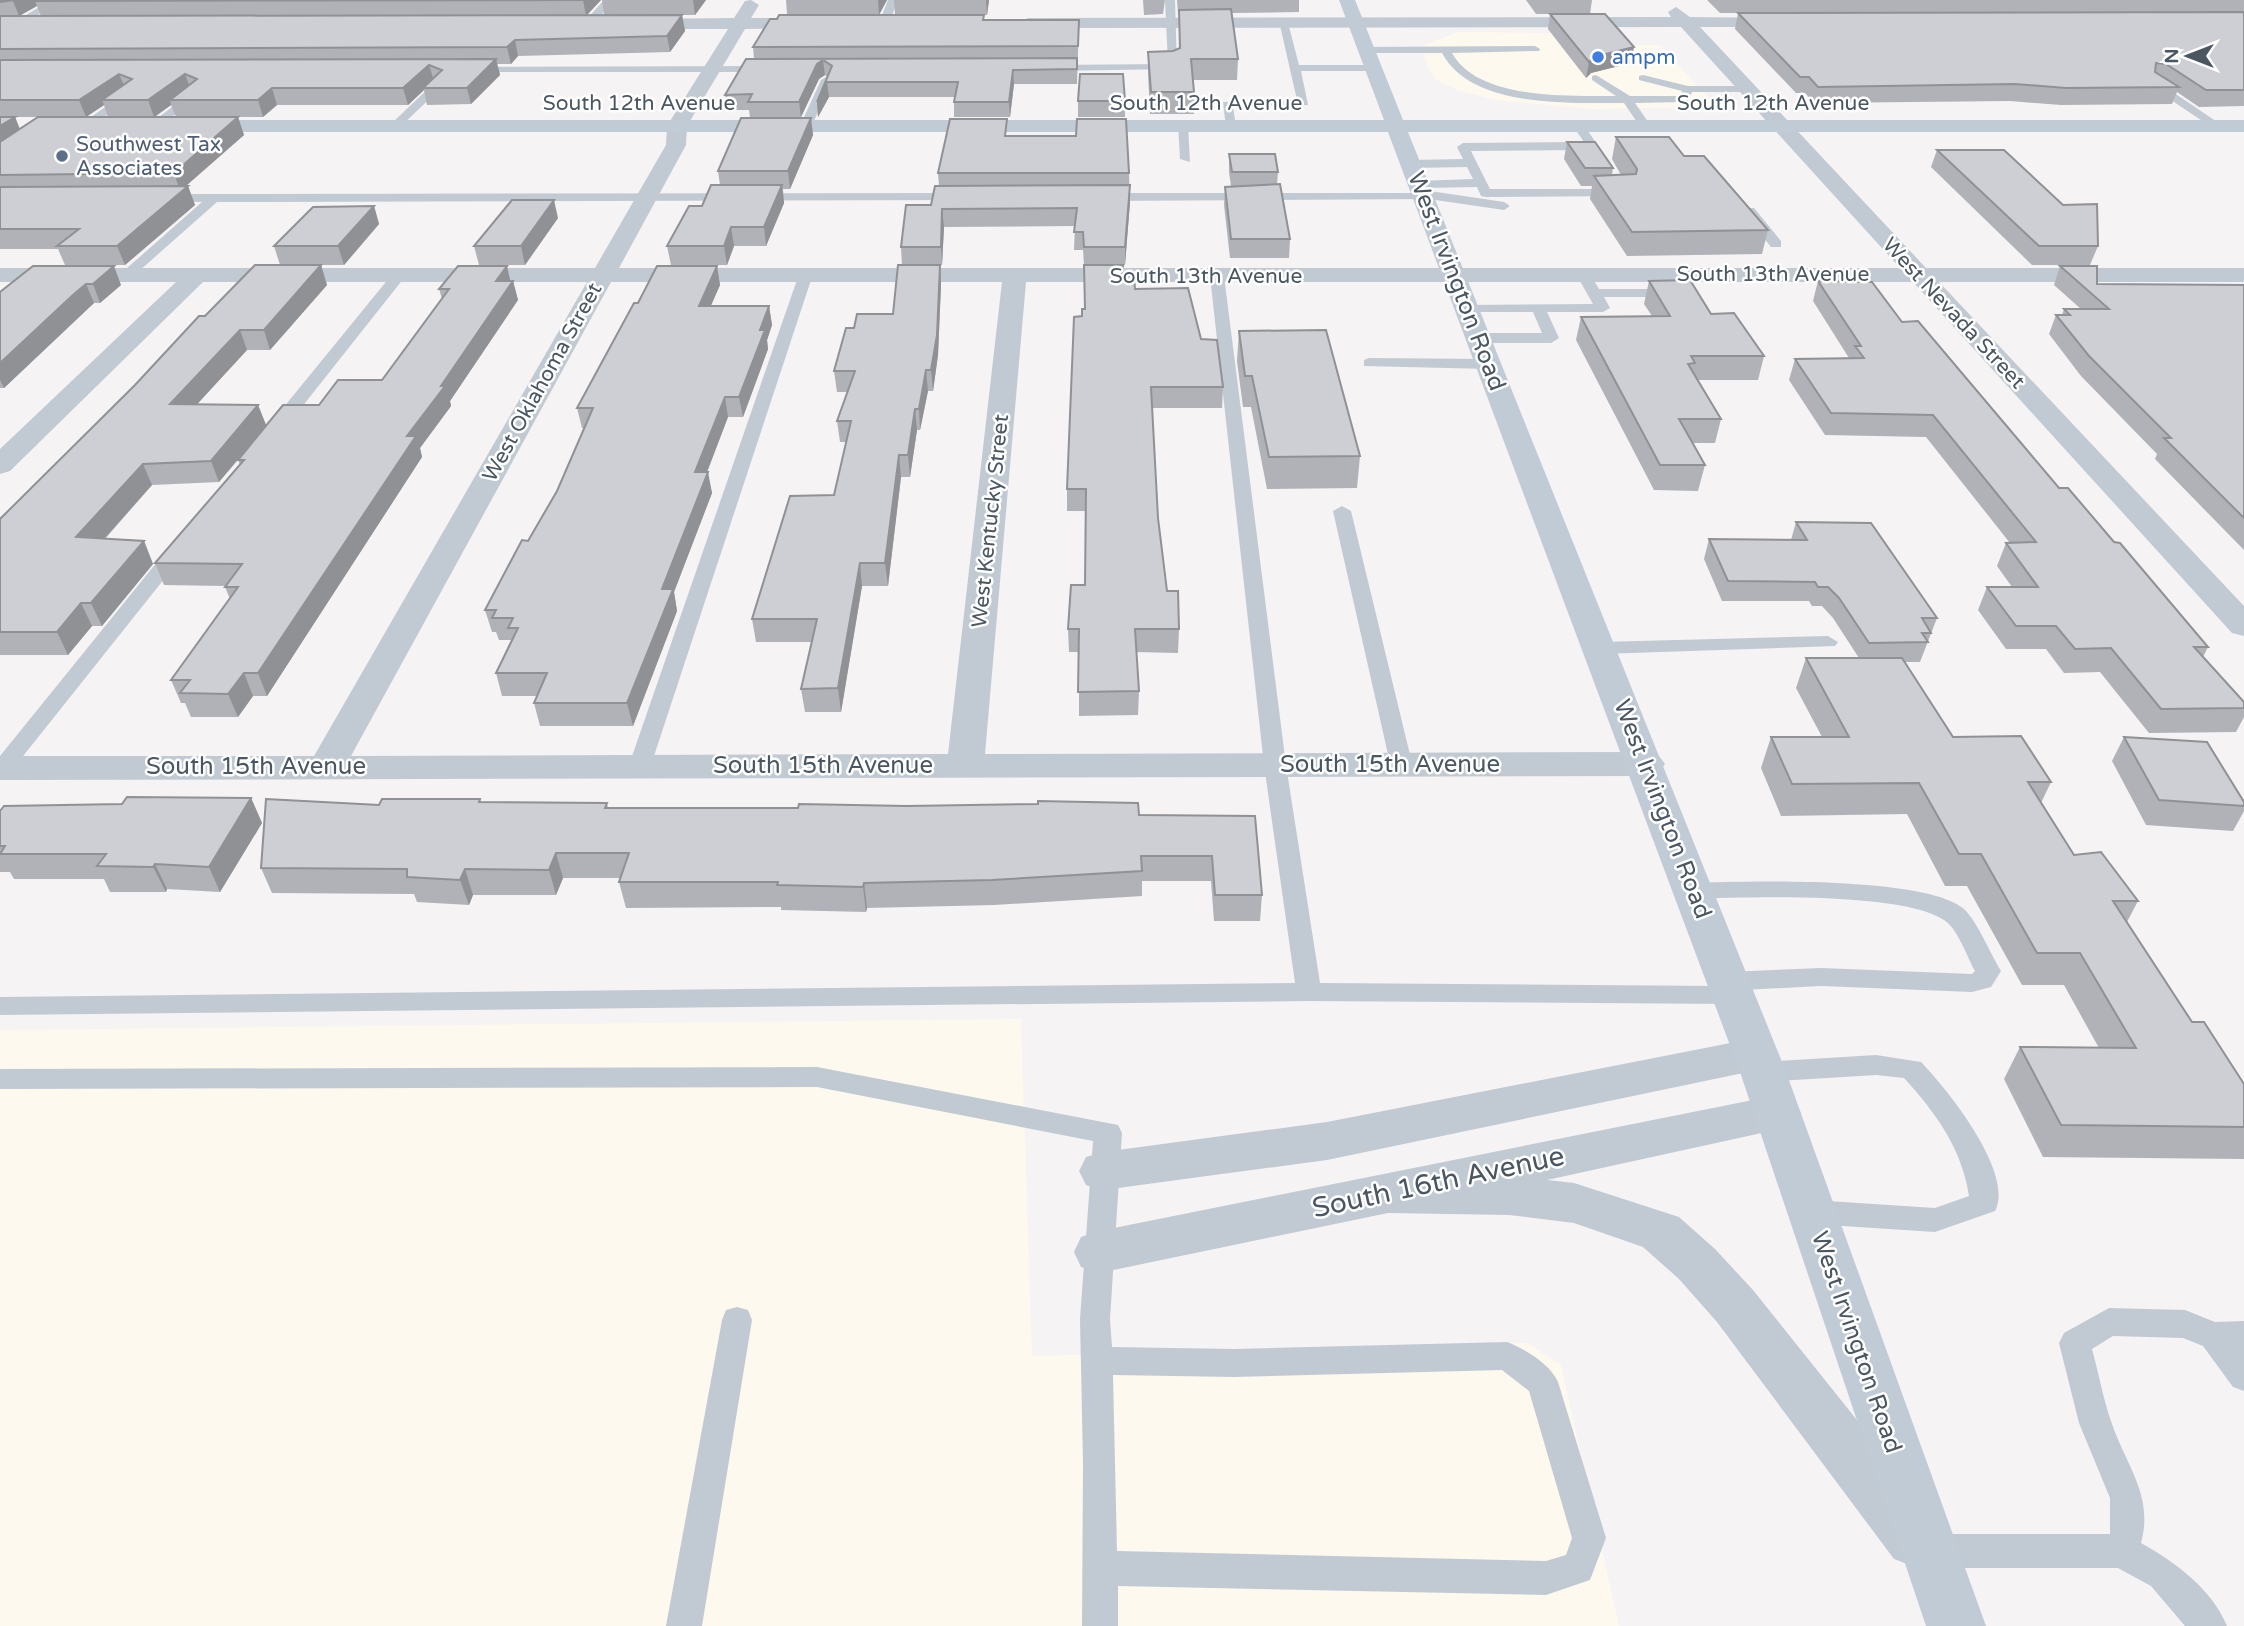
<svg xmlns="http://www.w3.org/2000/svg" width="2244" height="1626" font-family="'Varela Round',sans-serif">
  <rect width="100%" height="100%" fill="#f5f3f3"/>
  <!-- commercial -->
  <g fill="#fdf9ef">
    <path d="M1458,32L1553,33L1562,45H1659L1714,103L1704,107L1592,109L1496,100L1460,91L1437,80L1430,72L1424,57V45Z"/>
    <path d="M1021,1019L1032,1356L1527,1343L1561,1365L1619,1626H0V1030Z"/>
  </g>
  <g fill="none" stroke-linecap="round" stroke-linejoin="round">
    <!-- service -->
    <g fill="#c1cad2" fill-rule="evenodd">
      <path d="M51,0H63L20,26L11,24Z"/>
      <path d="M604,0H614L593,25H585V21Z"/>
      <path d="M888,0H898L889,23L884,26L879,23Z"/>
      <path d="M1165,0H1175L1177,69L1048,71L1043,68L1048,65L1168,64Z"/>
      <path d="M1279,21L1288,23L1299,65H1374L1379,68L1374,71H1301L1308,105L1233,107L1236,126L1226,128L1223,102L1297,100Z"/>
      <path d="M1535,46L1540,49L1539,51L1452,53C1478,100 1568,96 1616,96L1592,80V76L1596,75L1630,96H1680L1682,91L1639,80V76L1643,75L1688,86H1747L1753,89L1747,92H1692L1688,101L1684,102L1635,103L1651,126L1645,130L1641,128L1624,103C1569,103 1471,108 1442,53H1367L1362,50L1367,47Z"/>
      <path d="M470,67L772,66L777,69L772,72H466V68Z"/>
      <path d="M826,77L831,80L812,126L802,128L800,126L821,80Z"/>
      <path d="M2150,82H2158L2223,126L2213,128L2150,86Z"/>
      <path d="M433,84L443,86L399,128H391V124Z"/>
      <path d="M125,93L135,95L89,128H81V124Z"/>
      <path d="M190,93L200,95L158,128H150V124Z"/>
      <path d="M1579,122L1583,124L1613,167L1611,170H1603L1589,150L1471,151L1490,189H1620L1625,190V196L1486,197L1481,196L1477,187L1422,188L1418,187V181L1473,179L1467,167L1411,168L1405,164L1411,160L1463,159L1457,147L1463,143L1584,142L1573,126Z"/>
      <path d="M1178,124L1188,126L1190,162L1180,159Z"/>
      <path d="M1423,190L1504,202L1510,206L1504,210L1429,199L1099,201L1093,197L1099,193H1417Z"/>
      <path d="M963,193L969,197L968,200L217,202L130,279L118,276L202,202L156,201V195L161,194Z"/>
      <path d="M1744,208H1754L1781,241V247H1771L1744,214Z"/>
      <path d="M806,270L813,274L651,765L640,772L632,770L629,765L799,274Z"/>
      <path d="M1583,270L1588,271L1599,289H1675L1682,293L1675,297H1604L1610,308L1603,312H1547L1559,338L1551,343H1480L1472,338L1480,333H1542L1533,312H1467L1460,308L1462,305L1593,304L1576,274Z"/>
      <path d="M399,271L404,272V278L282,432H270V424L394,272Z"/>
      <path d="M1217,272L1224,276L1286,765L1320,983L1718,986L1715,981L1719,975L1728,972L1821,968L1972,974L1975,971C1967,957 1958,929 1944,920C1902,892 1749,897 1694,899L1686,897L1682,891L1686,885L1694,883C1746,881 1930,876 1965,910C1978,923 1991,955 2001,971L1991,987L1972,992L1821,986L1743,990L1746,995L1742,1002L1733,1004L1309,1001L0,1015V997L1295,983L1264,765L1210,276Z"/>
      <path d="M1369,358L1489,359L1497,364L1489,369L1364,366V360Z"/>
      <path d="M1342,506L1351,511L1412,763L1401,770L1390,763L1333,511Z"/>
      <path d="M177,544L186,550L184,554L8,775L0,777V756L170,546Z"/>
      <path d="M1828,636L1838,642L1835,646L1601,654L1591,648L1601,642Z"/>
      <path d="M1876,1055L1921,1062C1947,1089 2015,1173 1995,1211L1935,1232L1812,1224L1802,1220L1797,1212L1802,1204L1812,1200L1935,1208L1969,1196C1962,1149 1936,1113 1904,1078L1876,1075L1763,1082L1753,1079L1750,1072L1753,1065L1763,1062Z"/>
      <path d="M817,1067L1118,1125L1122,1133L1110,1319L1112,1347L1234,1349L1507,1342C1525,1349 1550,1364 1558,1382L1606,1538L1590,1580L1546,1595L1118,1586V1626H1082L1083,1463L1080,1319L1093,1141L817,1087L0,1089V1069ZM1502,1370L1529,1391L1572,1538L1566,1555L1546,1561L1117,1551L1113,1375L1234,1377Z"/>
      <path d="M737,1307L748,1310L752,1320L702,1626H666L722,1320L726,1310Z"/>
      <path d="M2109,1308L2185,1310L2215,1322L2244,1321V1391L2233,1387L2203,1346L2183,1338L2113,1336L2092,1349C2099,1374 2103,1399 2112,1424C2126,1465 2154,1496 2141,1543C2175,1562 2212,1589 2227,1626H2185L2151,1586L2118,1568H1930L1918,1563L1913,1551L1918,1539L1930,1534H2110V1498L2079,1423L2059,1343L2064,1333Z"/>
    </g>
    <!-- minor -->
    <g fill="#c1cad2" fill-rule="evenodd">
      <path d="M751,0L759,5L751,18H820L828,23L820,28L745,29L687,126L686,145L619,268H1900L1681,27L1028,28L1020,23L1028,18L1671,17L1668,12L1676,7L1690,17L1792,18L1794,22L1786,27H1700L1926,268H2244V282H1939L2244,606V636L2232,633L1913,282H1026L985,754L1646,752L1659,756L1665,764L1659,772L1646,776L0,780V756H314L587,282H203L10,471L0,474V449L176,282H0V268H595L666,145L667,126L728,29H632L623,24L632,19L734,18L745,1ZM611,282H1002L948,754L351,756Z"/>
      <path d="M1756,1038L1772,1043L1779,1055L1772,1067L1327,1160L1103,1190L1086,1185L1079,1171L1086,1157L1103,1152L1327,1122Z"/>
      <path d="M1778,1095L1794,1100L1801,1113L1794,1126L1547,1180L1574,1183L1679,1217L1715,1249L1753,1290L1936,1519L1944,1539L1936,1559L1915,1567L1894,1559L1717,1322L1679,1279L1643,1247L1574,1223L1509,1215L1388,1213L1099,1273L1081,1267L1074,1252L1081,1237L1099,1231Z"/>
    </g>
    <!-- secondary -->
    <path fill="#c1cbd6" fill-rule="evenodd" d="M1339,0H1355L1403,120H2244V132H1408L1786,1072L1986,1626H1926L1740,1072L1388,132H188L178,126L188,120H1384Z"/>
  </g>
  <!-- wall -->
  <g fill="#b0b2b7" fill-rule="evenodd">
    <path d="M0,0H601L587,15H604L602,0H706L695,15H682L685,31L670,52L518,56L511,64H497L500,75L471,104L427,105L424,90L408,105H277L263,117H238L244,135L186,186H188L195,205L125,265H65L58,249H0ZM37,6L41,16H19ZM104,105L108,117H86ZM171,105L176,117H155ZM15,117H38L20,129Z"/>
    <path d="M786,0H887L879,15H895L894,0H989L987,15H952H984V20H1079L1077,84H1014L1010,117H954V102L955,97H829L818,117L817,102L827,77L825,75L819,79L801,117H750L749,110H728L725,95L754,59L753,47L787,15Z"/>
    <path d="M1143,0H1165L1163,14L1144,15Z"/>
    <path d="M1177,0H1299V12L1232,13L1238,59L1237,80H1193L1194,92V114H1150L1148,73V52L1173,51L1179,48V14H1178Z"/>
    <path d="M1526,0H1592L1590,14H1536Z"/>
    <path d="M1707,0H2244V12L1720,13Z"/>
    <path d="M2244,12V106L2199,107L2177,92L2172,104L2061,105L2010,101L1814,103L1805,93H1796L1735,29L1738,13Z"/>
    <path d="M1550,14L1631,63L1591,73L1586,78L1548,29Z"/>
    <rect x="1078" y="101" width="47" height="16"/>
    <path d="M811,118L813,135L790,189H783L784,203L766,246H734L727,265H671L667,246L720,185L718,171Z"/>
    <path d="M1007,136L1129,173L1130,202L1125,265H1084L1083,250H1074L1075,226L944,227L942,265H902L901,247L931,205L939,186L938,173Z"/>
    <path d="M1616,137L1684,156L1768,230L1762,254L1627,256L1590,199L1592,186H1581L1564,159L1567,142L1613,168L1612,175H1621L1612,159Z"/>
    <path d="M1937,150L2098,246L2090,265H2032L1931,167Z"/>
    <path d="M1229,154L1278,172L1277,184L1290,239L1289,258H1230L1224,205L1225,187L1231,186L1229,172Z"/>
    <path d="M374,206L379,224L344,265H280L274,246Z"/>
    <path d="M558,218L525,265H479L474,246Z"/>
    <path d="M321,265L327,285L270,350H247L197,404L258,405L266,425L382,380L442,299L439,289L513,281L518,300L450,401L451,406L420,448L422,457L267,696H253L238,717H191L185,703H181L171,680L230,599L225,587L226,586L164,585L155,563L240,465L238,460L219,482L152,485L105,539L144,541L153,564L102,626H92L68,655H0V519L205,316Z"/>
    <path d="M940,265L941,285L938,355L933,391H928L920,430H917L910,477H901L888,586H862L841,712H805L801,689L812,642H756L752,619L834,495L846,442H840L837,421L848,392H837L834,371L854,328L893,314Z"/>
    <path d="M33,266L121,285L100,303H94L4,388H0V292Z"/>
    <path d="M717,266L720,285L711,306H769L772,325L767,340L768,349L743,417H728L707,472L712,493L674,592L677,611L633,726H540L534,703L537,696H502L496,673L511,640H499L496,632H492L485,610L528,541L557,491L584,428H582L577,408L638,303Z"/>
    <path d="M2060,266L2097,284L2244,285V550L2155,459L2157,454L2081,376L2049,334L2056,315H2062L2064,309H2081L2054,285Z"/>
    <path d="M1123,276L1135,289L1201,339L1223,387L1222,408H1152L1158,518L1167,591L1179,629L1178,653L1136,652L1139,691L1138,715L1079,716V652H1069L1068,629L1085,585L1086,511H1067V489L1085,309Z"/>
    <path d="M1649,281L1711,314L1764,356L1758,380H1698L1721,419L1715,443H1693L1705,465L1698,491L1654,490L1576,340L1581,317L1652,316L1644,304Z"/>
    <path d="M1818,281L1902,322L2059,488L2114,542L2208,647L2203,657L2244,702V717L2236,732L2149,733L2100,672L2064,673L2046,649H2006L1978,610L1987,587H2012L1997,566L2006,543H2010L1926,437L1825,435L1789,380L1795,359L1849,358L1813,301Z"/>
    <path d="M1239,331L1360,456L1357,488L1267,489L1251,407H1243L1237,361Z"/>
    <path d="M1796,522L1937,618L1920,662H1905L1953,737L2051,782L2041,803L2074,855L2138,901L2127,922L2192,1022L2244,1084V1159L2043,1157L2004,1079L2020,1047L2099,1048L2064,985H2022L1967,886H1945L1907,814L1781,816L1761,768L1771,737H1822L1796,688L1806,658H1859L1833,618L1822,606H1812L1809,601H1722L1704,559L1709,539L1791,540Z"/>
    <path d="M2124,737L2244,802V811L2233,831L2146,825L2112,761Z"/>
    <path d="M251,798L262,823L220,892L167,889L166,892H110L104,879H14L10,872H0V811Z"/>
    <path d="M480,799L481,802L607,803L608,808L1255,816L1262,895L1260,921H1214L1211,881H1142V896L994,905L867,908L866,912L781,910V907L626,908L619,882L621,878H563L556,895H473L469,905L417,902L414,894L272,893L261,868Z"/>
  </g>
  <!-- shaded-wall -->
  <g fill="#909195">
    <path d="M14,0H47L35,1L37,6L19,16L13,1Z"/>
    <path d="M583,0H601L586,16Z"/>
    <path d="M693,0H706L695,15Z"/>
    <path d="M878,0H887L879,15Z"/>
    <path d="M986,0H989L987,15Z"/>
    <path d="M682,15L685,31L670,52L667,36Z"/>
    <path d="M515,40L518,56L511,64L507,47Z"/>
    <path d="M1634,47L1631,63L1591,73L1586,78L1589,62L1594,57Z"/>
    <path d="M496,59L500,75L471,104L467,88Z"/>
    <path d="M823,60L825,75L819,79L801,117L799,102L817,64Z"/>
    <path d="M429,65L434,81L423,88L424,90L408,105L403,88Z"/>
    <path d="M1013,70L1014,84L1010,117L1009,102Z"/>
    <path d="M119,74L126,90L102,100L104,105L86,117L79,100Z"/>
    <path d="M185,74L191,90L170,100L171,105L154,117L148,100Z"/>
    <path d="M827,82L829,97L818,117L817,102Z"/>
    <path d="M272,88L277,105L263,117L258,100Z"/>
    <path d="M15,117L22,135L0,149V126Z"/>
    <path d="M238,117L244,135L180,191L174,173Z"/>
    <path d="M811,118L813,135L790,189L788,171Z"/>
    <path d="M782,185L784,203L766,246L764,227Z"/>
    <path d="M1130,185V202L1125,265V247Z"/>
    <path d="M188,186L195,205L125,265L117,246Z"/>
    <path d="M554,200L558,218L525,265L521,246Z"/>
    <path d="M374,206L379,224L344,265L338,246Z"/>
    <path d="M942,209L944,227L942,265L941,247Z"/>
    <path d="M731,227L734,246L727,265L724,246Z"/>
    <path d="M321,265L327,285L270,350L264,330Z"/>
    <path d="M940,265L941,285L938,355L933,391L931,370Z"/>
    <path d="M114,266L121,285L100,303L93,284Z"/>
    <path d="M507,266L511,284L513,281L518,300L450,401L451,406L420,448L422,457L267,696L258,673L407,436L441,386L496,281Z"/>
    <path d="M717,266L720,285L702,325L699,306Z"/>
    <path d="M86,284L94,303L4,388L0,380V363Z"/>
    <path d="M769,306L772,325L767,340L768,349L743,417L739,397L760,330Z"/>
    <path d="M240,330L247,350L178,425L170,404Z"/>
    <path d="M926,370L928,391L920,430L919,409Z"/>
    <path d="M725,397L728,417L699,493L695,472Z"/>
    <path d="M258,405L266,425L219,482L211,461Z"/>
    <path d="M915,409L917,430L910,477L908,455Z"/>
    <path d="M899,455L901,477L888,586L885,563Z"/>
    <path d="M143,464L152,485L86,559L76,537Z"/>
    <path d="M708,472L712,493L674,592L677,611L633,726L627,703L662,589Z"/>
    <path d="M144,541L153,564L102,626L91,603Z"/>
    <path d="M860,563L862,586L841,712L838,688Z"/>
    <path d="M81,603L92,626L68,655L57,632Z"/>
    <path d="M244,673L253,696L238,717L228,694Z"/>
    <path d="M251,798L262,823L220,892L209,867Z"/>
    <path d="M556,853L563,878L556,895L549,870Z"/>
    <path d="M155,864L167,889L166,892L153,867Z"/>
    <path d="M465,869L473,895L469,905L460,880Z"/>
    <path d="M864,883L867,908L866,912L863,887Z"/>
  </g>
  <!-- building -->
  <g fill="#cdcfd5" stroke="#909195" stroke-width="2">
    <path d="M0,0H14L0,2Z"/>
    <path d="M37,0H584L35,1Z"/>
    <path d="M1231,9L1238,59H1191L1194,92H1151L1148,52L1173,51L1180,48L1179,10Z"/>
    <path d="M2244,12V90H2206L2166,64L2156,63L2155,72L2179,87L2066,88L2015,84L1818,87L1809,77H1800L1738,13Z"/>
    <path d="M1550,14H1605L1634,47L1594,57L1589,62Z"/>
    <path d="M682,15L667,36L515,40L507,47L0,49V16Z"/>
    <path d="M779,15H984L983,20H1079L1078,46L753,47L770,19H777Z"/>
    <path d="M1077,58V69L1013,70L1009,102H954L958,82H827L817,102L832,66L823,60L817,64L799,102H748L752,94L725,95L746,59Z"/>
    <path d="M496,59L467,88H423L442,70L429,65L403,88H272L258,100H170L197,79L185,74L148,100H102L132,79L119,74L79,100H0V60Z"/>
    <path d="M1080,74H1123L1125,101H1078Z"/>
    <path d="M0,117H15L0,126Z"/>
    <path d="M38,117H238L174,173L0,175V142Z"/>
    <path d="M741,118H811L788,171H718Z"/>
    <path d="M950,119H1007L1005,136H1076L1077,119H1126L1129,173H938Z"/>
    <path d="M1616,137H1669L1684,156H1704L1768,230L1632,232L1594,176L1636,174L1637,169Z"/>
    <path d="M1567,142H1595L1613,168H1585Z"/>
    <path d="M1937,150H2004L2063,205L2097,204L2098,246H2039Z"/>
    <path d="M1229,154H1275L1278,172H1232Z"/>
    <path d="M1280,184L1290,239H1231L1225,187Z"/>
    <path d="M711,185H782L764,227H731L724,246H667L689,206H702Z"/>
    <path d="M1130,185L1125,247H1084L1083,232H1074L1077,208L942,209L941,247H901L906,205H931L935,186Z"/>
    <path d="M188,186L117,246H57L79,229H0V187Z"/>
    <path d="M512,200H554L521,246H474Z"/>
    <path d="M374,206L338,246H274L313,207Z"/>
    <path d="M255,265H321L264,330H240L170,404L258,405L211,461L143,464L76,537L144,541L91,603H81L57,632H0V519L135,385L199,316H205Z"/>
    <path d="M898,265H940L937,335L931,370H926L919,409H915L908,455H899L885,563H860L838,688L801,689L817,619H752L790,496L834,495L851,421H837L855,371H834L846,328H854L857,314H893Z"/>
    <path d="M1084,265H1123L1122,276H1134L1135,289L1188,288L1201,339L1217,340L1223,387H1151L1158,518L1167,591H1178L1179,629H1135L1139,691L1078,692L1079,629H1068L1071,585H1085L1086,489H1067L1074,317L1082,316V309H1085Z"/>
    <path d="M33,266H114L93,284H86L74,294L0,363V292Z"/>
    <path d="M458,266H507L496,281H513L441,386H445L407,436H416L258,673H244L228,694L180,693L190,680H171L238,587H225L242,564L155,563L244,460H238L283,405H319L338,380H382L449,289H439Z"/>
    <path d="M657,266H717L699,306H769L760,330H765L739,397H725L695,472H708L662,589H673L627,703H534L547,673H496L518,628H508L513,618H492L496,610H485L522,540L528,541L557,491L593,408H577L634,303H638Z"/>
    <path d="M2060,266H2097V284L2244,285V518L2164,438H2171L2089,356L2056,315H2070L2064,309H2109Z"/>
    <path d="M1690,280L1711,314L1734,313L1764,356H1691L1695,363L1688,364L1721,419H1679L1705,465H1660L1581,317L1670,316L1649,281Z"/>
    <path d="M1818,281L1872,282L1902,322L1918,321L2059,488H2068L2114,542L2120,543L2208,647H2194L2244,702V708L2161,709L2111,648L2075,649L2056,626H2016L1987,587H2038L2006,543L2036,542L1933,415L1831,413L1795,359L1864,358L1855,346H1861Z"/>
    <path d="M1326,330L1360,456L1269,457L1252,376H1245L1239,331Z"/>
    <path d="M1796,522L1871,523L1937,618H1922L1931,633H1922L1928,642L1869,643L1839,598L1828,587H1818L1815,582L1728,581L1709,539L1807,540Z"/>
    <path d="M1806,658H1902L1953,737L2021,736L2051,782H2028L2074,855L2101,852L2138,901H2113L2192,1022H2204L2244,1084V1127L2061,1125L2020,1047L2136,1048L2080,953H2037L1981,854H1959L1919,783L1792,784L1771,737H1849Z"/>
    <path d="M2124,737L2207,742L2244,802V806L2159,800Z"/>
    <path d="M127,797L251,798L209,867L155,864L153,867L97,866L106,854H0L5,846H0V811L4,806L122,804Z"/>
    <path d="M266,799L379,805L382,799H480L479,802L607,803L605,808H798L799,804L907,806L1038,804V801L1138,803L1139,815L1255,816L1262,895H1215L1212,856H1141L1142,871L992,880L864,883L863,887L777,885L778,882H619L629,853H556L549,870L465,869L460,880L407,877V869L261,868Z"/>
  </g>
  <!-- markers -->
  <circle fill="#3f7fe0" stroke="#fff" stroke-width="2.5" cx="1598" cy="57" r="7"/>
  <circle fill="#5c6f8a" stroke="#fff" stroke-width="2.5" cx="62" cy="156" r="7"/>
  <g text-anchor="middle" stroke-width="5" stroke-linejoin="round" paint-order="stroke">
    <!-- far-shop labels -->
    <g font-size="21" fill="#366cbe" stroke="#fff" text-anchor="start">
      <text x="1612" y="64">ampm</text>
    </g>
    <!-- far-street labels -->
    <g font-size="21" fill="#4a5661" stroke="#fff">
      <text x="639" y="110">South 12th Avenue</text>
      <text x="1206" y="110">South 12th Avenue</text>
      <text x="1773" y="110">South 12th Avenue</text>
      <text x="1773" y="281">South 13th Avenue</text>
      <text x="1206" y="283">South 13th Avenue</text>
      <text transform="translate(1954 313) rotate(47)" y="7">West Nevada Street</text>
      <text transform="translate(542 382) rotate(-61)" y="7">West Oklahoma Street</text>
      <text transform="translate(990 521) rotate(-84)" y="7">West Kentucky Street</text>
    </g>
    <!-- far-service labels -->
    <g font-size="21" fill="#4e5e75" stroke="#fff" text-anchor="start">
      <text x="76" y="151">Southwest Tax<tspan x="76" dy="24">Associates</tspan></text>
    </g>
    <!-- street labels -->
    <g font-size="24" fill="#4a5661" stroke="#fff">
      <text transform="translate(1457 281) rotate(69)" y="8">West Irvington Road</text>
      <text x="1390" y="772">South 15th Avenue</text>
      <text x="823" y="773">South 15th Avenue</text>
      <text x="256" y="774">South 15th Avenue</text>
      <text transform="translate(1663 809) rotate(69)" y="8">West Irvington Road</text>
      <text transform="translate(1857 1342) rotate(71)" y="8">West Irvington Road</text>
    </g>
    <!-- near-street labels -->
    <g font-size="28" fill="#4a5661" stroke="#fff">
      <text transform="translate(1438 1181) rotate(-12)" y="10">South 16th Avenue</text>
    </g>
  </g>
  <!-- north arrow -->
  <g transform="translate(2188 56) rotate(270)" stroke="#ffffff" stroke-width="5" paint-order="stroke">
  <path d="M0-5L12 26L0 18L-12 26Z" fill="#4a5661"/>
  <text y="-10" font-size="19" font-weight="bold" text-anchor="middle" fill="#4a5661">N</text>
  </g>
</svg>
